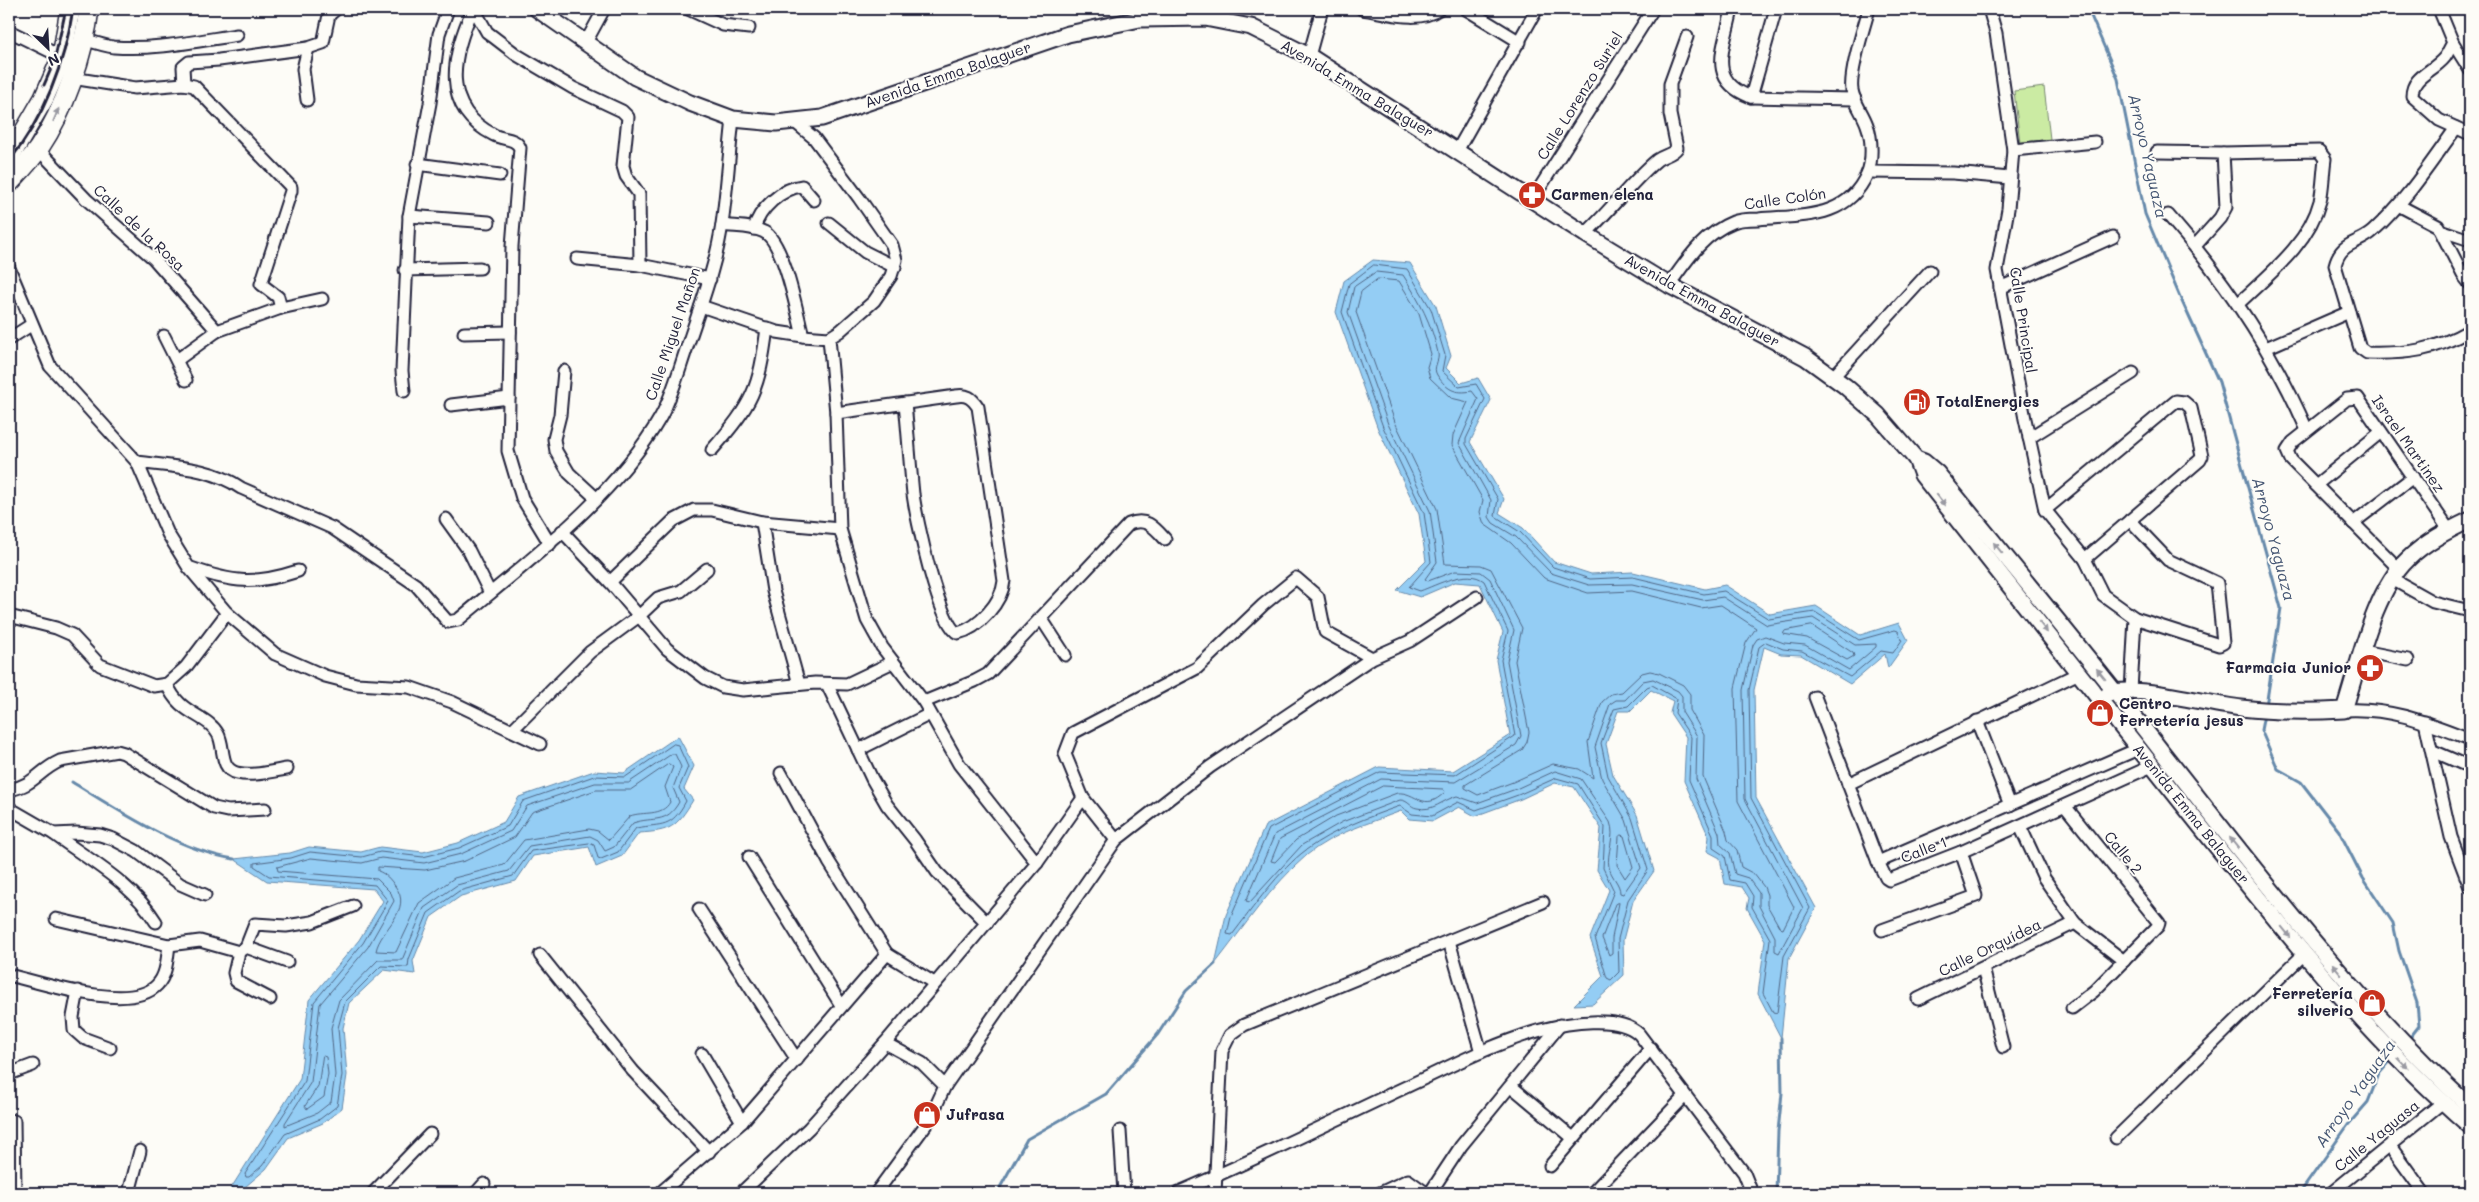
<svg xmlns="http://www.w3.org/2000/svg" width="2479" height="1202" font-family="Mali,sans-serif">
  <rect width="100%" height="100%" fill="#fdfcf7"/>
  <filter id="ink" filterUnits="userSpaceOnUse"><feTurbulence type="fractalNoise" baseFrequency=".02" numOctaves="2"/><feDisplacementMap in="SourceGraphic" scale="10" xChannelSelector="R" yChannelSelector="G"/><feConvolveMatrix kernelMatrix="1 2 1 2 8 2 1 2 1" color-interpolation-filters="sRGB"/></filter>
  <g filter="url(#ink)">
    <!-- green -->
    <path fill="#cbeba3" stroke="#76866f" d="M2044,87L2050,139L2020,143L2014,91Z"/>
    <!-- water -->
    <g fill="#94cdf4" stroke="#6689aa">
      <path d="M1373,260L1410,263L1436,306L1451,356L1446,368L1461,383L1478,378L1491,400L1470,442L1504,499L1499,513L1523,528L1554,562L1591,574L1633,572L1705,589L1725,585L1770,614L1816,606L1860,635L1899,623L1908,640L1888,668L1885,654L1850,684L1801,655L1781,654L1764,647L1754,690L1756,798L1816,908L1789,958L1781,1038L1758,994L1765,940L1747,908L1749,898L1742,887L1725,884L1720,858L1707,851L1709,837L1684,781L1686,737L1670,713L1673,701L1651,690L1630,711H1618L1606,744L1613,775L1637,815L1654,871L1633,901L1623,940L1624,975L1593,1004L1574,1005L1603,976L1590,938L1609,890L1597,870L1601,828L1574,787L1555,783L1521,799L1475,816L1459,807L1433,821L1409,819L1401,811C1370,823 1333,833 1307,855C1271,886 1244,927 1215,964L1226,915L1265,826L1379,767L1453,771L1510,735L1496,660L1503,632L1480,584L1455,582L1420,597L1397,590L1426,561L1419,514L1378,429L1336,312L1344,281Z"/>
      <path d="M678,736L694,766L684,789L693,800C676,828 671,831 639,833L622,856L596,867L589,847L533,856L516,881L461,896L431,917L413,961L415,974L384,970L349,1003L343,1028L347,1075L342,1108L323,1123L288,1138L266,1169L238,1193H228L300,1079L309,1000L359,940L383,901L374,889L267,881L234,859L290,853L309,847L361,852L380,847L423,852L458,843L504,822L519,797L594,771L624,773Z"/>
    </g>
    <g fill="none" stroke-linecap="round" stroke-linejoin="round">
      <!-- shore -->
      <g stroke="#506685" stroke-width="1">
        <path d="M1374,265L1407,269L1431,309L1445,355L1442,371L1459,387L1476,384L1485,399L1466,439V444L1498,499L1495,516L1520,532L1553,567L1590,579L1633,577L1704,594L1724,591L1769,619L1815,612L1859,640L1895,630L1898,631L1902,640L1893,653L1881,651L1850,677L1802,651L1783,649L1766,642L1759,647L1749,690L1751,798L1810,908L1784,956L1777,1013L1773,1012L1763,993L1770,939L1752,907L1753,896L1745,883L1730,880L1725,856L1713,848V835L1689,780L1691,737L1675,713L1677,699L1652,685L1647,687L1628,706L1614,709L1601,743L1608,776L1632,818L1648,870L1628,900L1618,939L1619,972L1611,980L1607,978L1595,938L1614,891L1603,868L1605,827L1578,784L1556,778L1518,795L1476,810L1458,802L1432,816L1412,814L1400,806C1368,817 1333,830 1306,850C1280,869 1252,909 1232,935L1227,934L1231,917L1269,829L1380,772L1455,775L1515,736L1501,660L1508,631L1484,581C1467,568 1437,585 1420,591L1409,587L1431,562L1424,513L1383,427L1342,312L1349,284Z"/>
        <path d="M1376,272L1403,275C1419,300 1432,324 1438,353C1440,361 1432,367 1437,375C1447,390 1455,394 1472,391L1478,399L1459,443L1491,500L1489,517L1493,523L1516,537L1551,573L1589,585L1632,584L1703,600L1723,597L1767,625L1813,618L1855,645L1876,644V647L1849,670L1805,645L1784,643L1765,636L1757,639L1753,645L1743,690L1745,799L1803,908L1779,953L1775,951V937L1759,906V893L1748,878L1735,874L1730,853L1720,844L1719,833L1696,779L1697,736L1682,712V696L1678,691L1653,679L1643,681L1625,700H1616L1610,704L1595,747L1602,779L1626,820L1641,868L1623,894L1620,893C1620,883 1611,877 1609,867C1606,853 1616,837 1610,822L1581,779L1555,771L1516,789L1477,803L1457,796C1442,800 1433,812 1417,808C1410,807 1408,800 1400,800L1342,822L1302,845L1250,902L1246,901L1275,834L1381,779L1455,782L1516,745L1521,736L1507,661L1514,630L1490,579L1481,572L1455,571L1428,581L1425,579L1437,562L1430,511L1388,424L1348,312L1354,287Z"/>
        <path d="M1378,279L1399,281L1419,314L1431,354L1427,367L1430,378L1451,398L1468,402L1453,435L1452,445L1483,500L1480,512L1484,524L1511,543L1544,578L1588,593L1632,591L1701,608L1721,605L1756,628L1746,643L1735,688L1738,801L1794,907L1783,929L1780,928L1767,905V895L1764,887L1754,874L1741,867L1737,850L1728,840L1726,831L1703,777L1704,735L1690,710V694L1683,685L1659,673L1650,671L1642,673L1622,692L1611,694L1602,702L1588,742L1593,778L1579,769L1553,764L1513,782L1478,795L1465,788V785L1522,750L1527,742L1529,732L1515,661L1522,628L1491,569L1481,565L1445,564L1437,509L1395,422L1356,312L1361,292Z"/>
        <path d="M1812,626L1853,653L1854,656L1847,660L1807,638L1783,634L1785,631Z"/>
        <path d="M674,744L678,745L688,767L679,788L686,801C671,829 663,823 636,828L618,852L601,859L598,858L594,845L589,843L531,851L513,876L459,891L428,913L409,959L408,967L381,966L345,1002L338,1028L342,1075L337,1106L320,1119L285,1134L262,1166L249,1177H246L245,1174L305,1081L314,1002L363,943L388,901L375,885L269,876L254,866V863L291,858L310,852L362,857L380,852L423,857L459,848L508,826L523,801L594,776L625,777Z"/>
        <path d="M672,754H675L681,767L673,788L679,802C666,825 654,816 633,823L614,847L605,851L598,840L590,836L529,846L509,871L457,885L424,908L402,960H378L339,1000L331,1028L335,1075L331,1102L317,1113L285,1126V1123L311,1082L320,1004L368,947L394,901L391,893L377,879L278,871L277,867L311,858L362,863L381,858L424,863L461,854L511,831L527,806L595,783H628Z"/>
        <path d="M669,764L673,767L665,787L670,802C662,817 643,811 630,816L609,840L598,831L589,829L524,840L504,865L454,878L419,903L396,952L376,951C380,929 414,910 395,886C390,879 386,874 378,871V867L425,870L465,861L515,837L532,812L596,790H630Z"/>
        <path d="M1383,786L1443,789L1445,792C1423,814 1417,791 1397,793L1336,816L1296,840L1275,862L1271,861L1280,839Z"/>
        <path d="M1621,835L1624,836L1633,867L1625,878L1617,865L1619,837Z"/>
        <path d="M1619,903L1612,938V953L1609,955L1602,938L1615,904Z"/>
        <path d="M323,1056L326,1057L328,1074L324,1097L307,1109L305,1106L318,1086Z"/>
      </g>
      <!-- stream -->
      <g stroke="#6689aa" stroke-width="3">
        <path d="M2088,9L2118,79L2145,214L2180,297L2219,382L2281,608L2266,706"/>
        <path d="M2264,715L2261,730L2278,769L2301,782L2339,831L2363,878L2393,923L2399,951L2417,1003L2419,1026L2408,1040"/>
        <path d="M72,782C121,812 178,850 234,859"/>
        <path d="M997,1193L1027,1139L1106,1094L1158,1034L1186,991L1215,964"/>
        <path d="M1776,1193L1778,1131L1782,1093L1781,1038"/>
        <path d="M2300,1193L2348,1125L2368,1102L2379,1074L2393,1058"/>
      </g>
      <!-- minor casing -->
      <g stroke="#22223b" stroke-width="15">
        <g id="minor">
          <path d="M473,9C452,55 440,108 494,135C503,140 515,137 520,148L512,246L508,451L522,498L550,544"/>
          <path d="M474,9L487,32L517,55L573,88L622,111L628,117L623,166L626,176L639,194L640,265"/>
          <path d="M688,9L723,25L749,28"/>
          <path d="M1362,9C1386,12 1418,24 1439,9"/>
          <path d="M1466,9L1520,42"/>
          <path d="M1732,9C1725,47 1705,80 1751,97L1855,99"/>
          <path d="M1989,9L1996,33L2013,150L2008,209L1997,270L2025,419L2045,510L2085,559L2103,595L2135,618L2131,691"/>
          <path d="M2439,9L2453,43C2450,47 2448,53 2445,57C2433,72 2412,76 2412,96L2439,120L2470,134"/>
          <path d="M9,31L62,57"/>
          <path d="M84,39C93,42 104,46 114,47C155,50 197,41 237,35"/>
          <path d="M586,42L604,9"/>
          <path d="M2453,43L2470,70"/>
          <path d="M1309,56L1322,9"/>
          <path d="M72,78L135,88L184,84L194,86L291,187V191L261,284L278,297L281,308"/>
          <path d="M184,84L183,67L189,62L219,60L308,48L323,43L329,15L336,9"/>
          <path d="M1751,97L1776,9"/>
          <path d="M307,100L303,69L308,48"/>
          <path d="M796,123L814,138L859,198L892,245L896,260L891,276L874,301L840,331L829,338L803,336"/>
          <path d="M2456,128C2430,164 2406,201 2373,231C2358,245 2341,241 2335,265L2360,348L2367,353C2408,354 2434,351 2470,330"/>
          <path d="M38,149L86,199L154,259L217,331"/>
          <path d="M2013,150L2095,142"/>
          <path d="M1457,151L1537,9"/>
          <path d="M2157,152L2223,153L2319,151L2325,159C2323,173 2323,188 2320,201C2309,244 2268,275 2238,304"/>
          <path d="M417,164L500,175"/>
          <path d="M1868,172L1953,173L2010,178"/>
          <path d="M1532,200L1653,9"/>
          <path d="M2400,206L2438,226L2463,275L2470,284"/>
          <path d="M2168,215C2226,281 2272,349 2307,430"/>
          <path d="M409,216L489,222"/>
          <path d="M829,223L865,252L895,267"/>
          <path d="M754,229C759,209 782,188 802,186L814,200"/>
          <path d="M2443,231L2470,240"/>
          <path d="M1585,234C1610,211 1631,182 1657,160C1664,155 1672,155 1677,148L1670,114V84L1687,37"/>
          <path d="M2195,246L2220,218L2226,207L2223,153"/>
          <path d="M577,259L640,265L710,279"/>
          <path d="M9,268L50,366L137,462L168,534L189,568L227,613L275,654L325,676L356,684L409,687L452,702L540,744"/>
          <path d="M405,270L480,268"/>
          <path d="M1669,285C1687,260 1703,234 1733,222C1740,219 1751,219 1759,219C1801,215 1847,220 1867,174C1873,161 1872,138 1867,125C1863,113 1854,103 1852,90C1849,73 1864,27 1869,9"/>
          <path d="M2000,288L2113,237"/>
          <path d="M701,306L777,332L803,336C797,313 784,242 764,232C753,226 735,227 722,225"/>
          <path d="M464,333L510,332"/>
          <path d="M164,336L186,380"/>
          <path d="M829,338L836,413L840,529L867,620L882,647L924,702L959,764L1037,863"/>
          <path d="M9,339L31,325"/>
          <path d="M2266,348L2349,312"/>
          <path d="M177,360L217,331L281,308L322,299"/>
          <path d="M564,371L560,415L554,439L556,451L569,473L596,498"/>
          <path d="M1833,377L1930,271"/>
          <path d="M404,391L402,371L409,216L430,103L439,34L448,9"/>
          <path d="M451,405L509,398"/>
          <path d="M836,413L956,396C967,394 972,398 978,407L1004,581C1002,602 979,628 958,633C939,626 916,517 913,494C910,464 908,433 905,403"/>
          <path d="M2029,438L2133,373"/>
          <path d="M712,450C753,403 759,390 767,328"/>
          <path d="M137,462C173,467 211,467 241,488L332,528L416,585L448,622L458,620C527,562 614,498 660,418C672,397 679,370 687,347C700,307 716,266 722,224C727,189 729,154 733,119"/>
          <path d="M2316,485L2381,432"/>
          <path d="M2045,510L2176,401L2184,402L2191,408L2202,456L2200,460L2085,559"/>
          <path d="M446,519L469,551L490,593"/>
          <path d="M2130,520L2168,560L2217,583L2223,643L2219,645L2135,618"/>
          <path d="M762,522L773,591L799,684"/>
          <path d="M2353,523L2413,477"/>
          <path d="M562,531L610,582L667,649L705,678L723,687L743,690L815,683L847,684L893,662"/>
          <path d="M191,568C233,583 255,585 298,571"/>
          <path d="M2399,569L2291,460L2287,451L2293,442L2347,399L2358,398L2449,530"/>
          <path d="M2392,579L2433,602L2470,611"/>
          <path d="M610,582L673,521L694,510H712L762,522L840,529"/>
          <path d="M9,616L56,628L72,635L100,665L154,686L167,684L186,667L227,613"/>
          <path d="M1041,618L1065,655"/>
          <path d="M2363,651L2408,660"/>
          <path d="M1372,658L1325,632L1318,597L1296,578L1263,605L1197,668L1073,733L1065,754L1083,798L1116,840L1210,767L1372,658L1410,641L1477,597"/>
          <path d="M167,684C179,715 207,714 218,734C225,746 219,769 237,773C253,777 272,771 287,769"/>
          <path d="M827,684L872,779L887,805L915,840L937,872L987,923"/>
          <path d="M1815,697L1878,862L1886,878L1889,880L1961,852L2152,766"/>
          <path d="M924,702L975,681L988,674L1129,524C1146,517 1154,527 1165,539"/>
          <path d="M2344,710C2390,707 2428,723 2470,739"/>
          <path d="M1977,721L2010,805"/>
          <path d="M2425,722L2451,837L2470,887"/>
          <path d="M512,730L590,652L639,616L658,598L681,591L707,569"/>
          <path d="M858,750L930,714"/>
          <path d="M2433,751L2470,767"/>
          <path d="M781,773L829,862L887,954"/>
          <path d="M1848,784L2079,673"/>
          <path d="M9,790C35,785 38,771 60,761L117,751L124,753L214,808L228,811L265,809"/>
          <path d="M2065,806L2159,923L2158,926L2094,991L2072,1008"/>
          <path d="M9,808L54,834L76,833L100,835L113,839L136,851L180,884L205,895"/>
          <path d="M2020,826L2044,878L2075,923L2124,961"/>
          <path d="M54,834C90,861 132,883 156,922"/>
          <path d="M749,857L841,1005"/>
          <path d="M1878,862L2138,749"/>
          <path d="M699,909L797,1060"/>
          <path d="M1882,930L1976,896L1961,852"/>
          <path d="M1449,941L1481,1052"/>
          <path d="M169,945L200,941L239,952L234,973L236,981L270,999"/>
          <path d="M246,947L255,924L286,926L312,922L353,906"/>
          <path d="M240,951L246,947L287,962"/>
          <path d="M540,955L633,1071L709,1152"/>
          <path d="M1983,968L2003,1047"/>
          <path d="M9,975C42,983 131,1013 157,985C167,975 167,958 169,945L56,919"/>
          <path d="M78,991L73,1017L74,1030L83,1038L110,1048"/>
          <path d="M1918,999L2075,923"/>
          <path d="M702,1054L742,1122"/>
          <path d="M9,1074L33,1065"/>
          <path d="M945,1086L1116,840"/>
          <path d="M1511,1086L1573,1138"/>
          <path d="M9,1120L14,1121L15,1191"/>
          <path d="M1120,1131L1124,1193"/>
          <path d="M2116,1138L2304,954"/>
          <path d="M2390,1146L2424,1193"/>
          <path d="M1550,1166L1651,1048"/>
          <path d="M129,1193L140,1151"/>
          <path d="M373,1193L430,1134"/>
          <path d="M476,1193L484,1184"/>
          <path d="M660,1193L742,1122L887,954L934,983"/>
          <path d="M741,1193L809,1128L885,1043L1037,863L1083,798"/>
          <path d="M876,1193L930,1119L945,1086L922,1063L885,1043"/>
          <path d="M1177,1193C1255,1160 1331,1122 1408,1086C1451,1066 1495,1043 1541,1030C1567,1023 1618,1014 1639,1034L1744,1173L1750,1188L1746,1193"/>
          <path d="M1215,1193L1222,1051L1230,1035L1244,1025L1543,902"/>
          <path d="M1380,1193L1408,1180L1426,1193"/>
          <path d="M1430,1193L1461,1146L1560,1025"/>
          <path d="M1592,1193L1685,1096"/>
          <path d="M2331,1193L2443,1102"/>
        </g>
      </g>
      <!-- tertiary casing -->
      <g stroke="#22223b" stroke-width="19">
        <g id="tertiary">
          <path d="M537,9L635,77L690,103L733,119L776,123L822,118L1068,34L1140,19L1205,18L1251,27L1309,56L1585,234L1669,285L1805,357L1845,386L1878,415L1916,459L1924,462L1937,473C2012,565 2089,657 2162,752C2259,875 2354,1001 2470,1107"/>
          <path d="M1916,459L1922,475C2020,599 2118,724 2217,847C2296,945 2375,1044 2470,1126"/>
          <path d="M2109,693C2139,685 2207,704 2241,708C2276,712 2309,712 2344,710C2359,665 2373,592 2408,559C2425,542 2449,530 2470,520"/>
        </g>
      </g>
      <!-- primary casing -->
      <g stroke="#22223b" stroke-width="22">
        <g id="primary">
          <path d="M9,158L44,98L62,57L70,9"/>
          <path d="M9,183C19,172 30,161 39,148C64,111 84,54 89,9"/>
        </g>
      </g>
      <!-- minor -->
      <use href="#minor" stroke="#fdfcf7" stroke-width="11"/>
      <!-- tertiary -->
      <use href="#tertiary" stroke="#fdfcf7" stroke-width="15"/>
      <!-- primary -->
      <use href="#primary" stroke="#fdfcf7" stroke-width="19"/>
      <!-- rail -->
      <g stroke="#22223b" stroke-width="3">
        <path d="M44,85L54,62L66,9"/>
        <path d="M9,161C44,119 65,62 73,9"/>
      </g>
    </g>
    <!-- one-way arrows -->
    <defs><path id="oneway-solid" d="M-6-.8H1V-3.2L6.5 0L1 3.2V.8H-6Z" transform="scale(1.25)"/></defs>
    <g fill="#9a9aa2">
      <use href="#oneway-solid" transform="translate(56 115) rotate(-67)"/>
      <use href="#oneway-solid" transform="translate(1941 500) rotate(52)"/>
      <use href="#oneway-solid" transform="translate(1998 548) rotate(-129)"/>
      <use href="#oneway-solid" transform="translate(2043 627) rotate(52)"/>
      <use href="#oneway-solid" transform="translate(2101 674) rotate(-129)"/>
      <use href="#oneway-solid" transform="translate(2234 843) rotate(-128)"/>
      <use href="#oneway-solid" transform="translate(2286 932) rotate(51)"/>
      <use href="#oneway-solid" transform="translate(2337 969) rotate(-130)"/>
      <use href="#oneway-solid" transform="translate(2403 1063) rotate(46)"/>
    </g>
  </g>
  <!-- icons -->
  <defs>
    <g id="pharmacy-disc" transform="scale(1.4375)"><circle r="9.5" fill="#c8321e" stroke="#fdfcf7"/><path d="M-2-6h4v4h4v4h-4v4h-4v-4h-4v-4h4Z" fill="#fff"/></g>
    <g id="fuel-disc" transform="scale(1.4375)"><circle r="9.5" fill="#c8321e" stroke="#fdfcf7"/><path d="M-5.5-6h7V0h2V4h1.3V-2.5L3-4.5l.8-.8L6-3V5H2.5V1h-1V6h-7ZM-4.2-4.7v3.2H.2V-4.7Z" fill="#fff"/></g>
    <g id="shop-disc" transform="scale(1.4375)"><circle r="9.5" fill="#c8321e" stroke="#fdfcf7"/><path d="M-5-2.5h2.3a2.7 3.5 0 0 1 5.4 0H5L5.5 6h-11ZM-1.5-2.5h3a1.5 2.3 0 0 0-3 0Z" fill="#fff"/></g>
  </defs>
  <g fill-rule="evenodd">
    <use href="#pharmacy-disc" x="1532" y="195"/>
    <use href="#fuel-disc" x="1917" y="402"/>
    <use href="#pharmacy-disc" x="2370" y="668"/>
    <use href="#shop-disc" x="2100" y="713"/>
    <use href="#shop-disc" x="2372" y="1003"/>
    <use href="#shop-disc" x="927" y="1115"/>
  </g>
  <g text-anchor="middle" stroke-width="4" stroke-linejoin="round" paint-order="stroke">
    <!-- street labels -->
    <g font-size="15" fill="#22223b" stroke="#fdfcf7">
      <text transform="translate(948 75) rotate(-19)" y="5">Avenida Emma Balaguer</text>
      <text transform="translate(1357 89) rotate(31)" y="5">Avenida Emma Balaguer</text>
      <text transform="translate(1580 96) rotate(-58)" y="5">Calle Lorenzo Suriel</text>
      <text transform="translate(1785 199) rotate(-8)" y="5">Calle Colón</text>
      <text transform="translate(139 228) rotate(43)" y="5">Calle de la Rosa</text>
      <text transform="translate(1702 301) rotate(29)" y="5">Avenida Emma Balaguer</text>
      <text transform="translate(2023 320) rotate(81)" y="5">Calle Principal</text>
      <text transform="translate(673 334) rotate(-71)" y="5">Calle Miguel Mañon</text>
      <text transform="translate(2408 444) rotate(55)" y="5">Israel Martinez</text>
      <text transform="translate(2191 814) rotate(51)" y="5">Avenida Emma Balaguer</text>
      <text transform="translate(1924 850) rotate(-21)" y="5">Calle 1</text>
      <text transform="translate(2123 853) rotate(51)" y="5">Calle 2</text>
      <text transform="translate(1990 948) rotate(-26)" y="5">Calle Orquídea</text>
      <text transform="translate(2377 1136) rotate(-39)" y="5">Calle Yaguasa</text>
    </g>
    <!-- poi labels -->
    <g font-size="15" font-weight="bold" fill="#22223b" stroke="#fdfcf7" text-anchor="start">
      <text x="1551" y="200">Carmen elena</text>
      <text x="1936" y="407">TotalEnergies</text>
      <text x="2351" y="673" text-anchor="end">Farmacia Junior</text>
      <text x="2119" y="709">Centro<tspan x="2119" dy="17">Ferretería jesus</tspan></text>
      <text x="2353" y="999" text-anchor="end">Ferretería<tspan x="2353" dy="17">silverio</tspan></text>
      <text x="946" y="1120">Jufrasa</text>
    </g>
    <!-- water labels -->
    <g font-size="16" font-style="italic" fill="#445572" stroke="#fdfcf7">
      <text transform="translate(2148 156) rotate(77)" y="6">Arroyo Yaguaza</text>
      <text transform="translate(2274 539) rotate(75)" y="6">Arroyo Yaguaza</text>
      <text transform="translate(2355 1093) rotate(-55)" y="6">Arroyo Yaguaza</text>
    </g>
  </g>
  <!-- margin -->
  <rect width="2479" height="1202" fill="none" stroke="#fdfcf7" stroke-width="30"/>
  <rect x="15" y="15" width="2449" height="1172" fill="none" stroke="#22223b" stroke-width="2" filter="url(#ink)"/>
  <!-- north arrow -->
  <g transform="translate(48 48) rotate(155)" stroke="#fdfcf7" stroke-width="4" paint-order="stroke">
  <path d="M0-4L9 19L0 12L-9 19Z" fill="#22223b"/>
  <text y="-8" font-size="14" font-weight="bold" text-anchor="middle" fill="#22223b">N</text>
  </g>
</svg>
